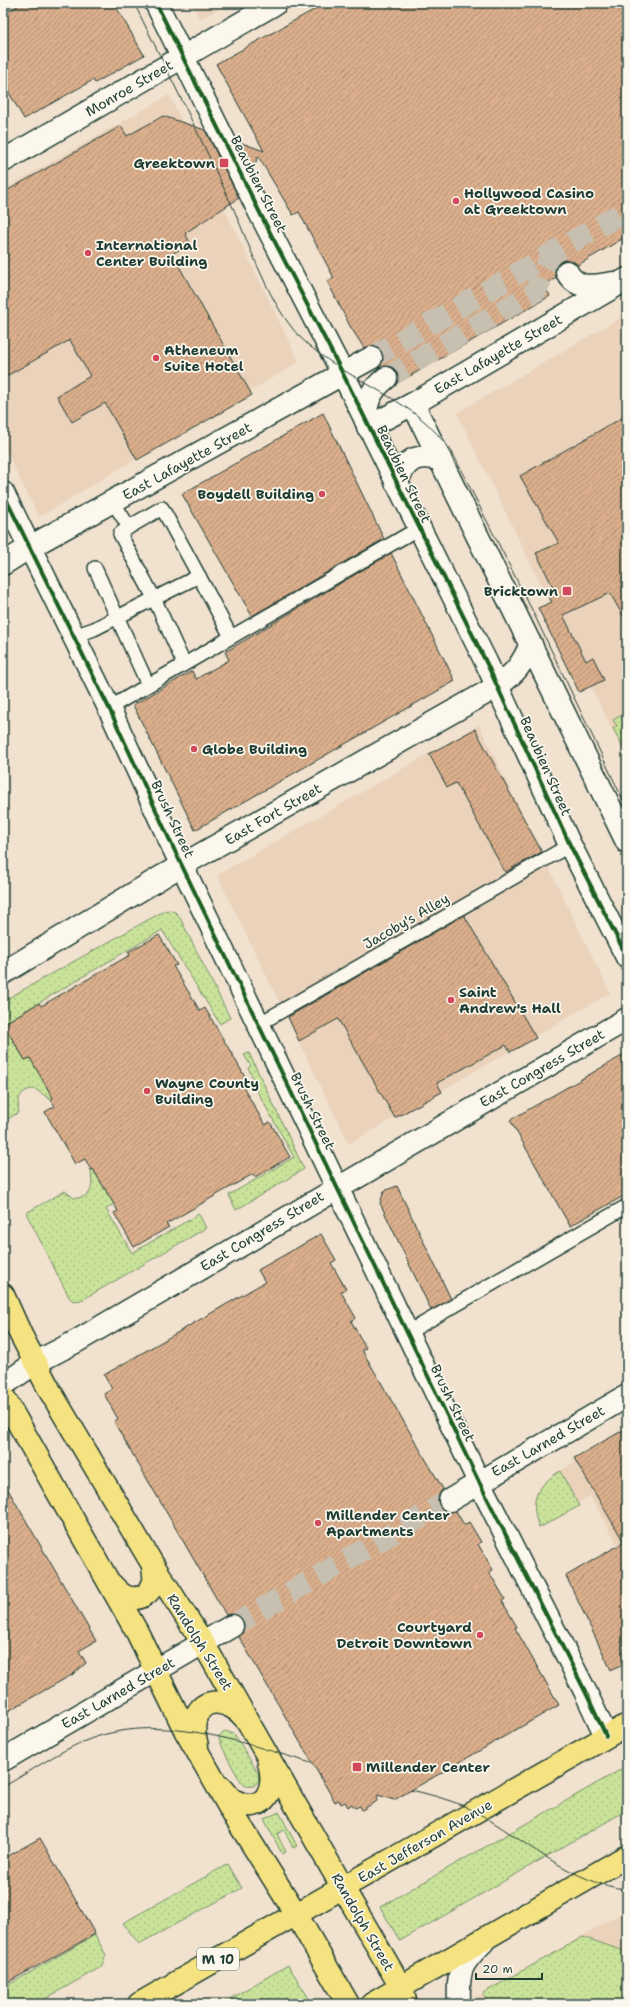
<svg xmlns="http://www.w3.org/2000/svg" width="630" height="2007" font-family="'Shantell Sans',sans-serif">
  <defs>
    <pattern id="grass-dots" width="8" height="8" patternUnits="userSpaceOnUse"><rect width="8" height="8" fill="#c9e39a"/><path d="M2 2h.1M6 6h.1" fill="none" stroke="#acc485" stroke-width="1.8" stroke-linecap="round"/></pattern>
    <pattern id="building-hatch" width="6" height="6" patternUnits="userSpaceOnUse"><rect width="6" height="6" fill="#dbaf8c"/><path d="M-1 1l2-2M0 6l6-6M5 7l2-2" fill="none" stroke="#b19073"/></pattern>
  </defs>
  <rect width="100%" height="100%" fill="#f1e1cf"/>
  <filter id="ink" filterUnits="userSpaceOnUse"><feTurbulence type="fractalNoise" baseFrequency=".025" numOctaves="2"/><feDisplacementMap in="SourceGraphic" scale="8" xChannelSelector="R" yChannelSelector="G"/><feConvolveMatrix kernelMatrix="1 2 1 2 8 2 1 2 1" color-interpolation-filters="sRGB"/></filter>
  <g filter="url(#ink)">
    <!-- built -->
    <g fill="#ead2bb">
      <path d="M191,3H229L200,19Z"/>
      <path d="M169,95L299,362L39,517L3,445V190Z"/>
      <path d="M627,314V760L457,413Z"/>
      <path d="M479,725L610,993L349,1144L217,875Z"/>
      <path d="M627,1431V1561L590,1496L577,1503L560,1471Z"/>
      <path d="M627,1910V2004H465L483,1993Z"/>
    </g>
    <!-- grass -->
    <g fill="url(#grass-dots)" stroke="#749067">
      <path d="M627,712V755L613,728L617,726L613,720Z"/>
      <path d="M169,910L175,912L179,916L230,1018L220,1024L162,930L3,1024L25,1060L30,1058L53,1098L51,1100L35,1089C21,1089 16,1099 19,1112L3,1122V1001L164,911Z"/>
      <path d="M249,1053L304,1169L236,1210L229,1195L294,1157L253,1084L255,1082L248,1068L251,1066L244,1055Z"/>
      <path d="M93,1169L114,1204L106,1209L132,1253L199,1214L206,1228L82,1300L73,1301L69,1297L26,1213L65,1191L74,1198C95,1198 92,1185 91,1170Z"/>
      <path d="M560,1471L579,1506L539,1528C529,1499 536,1487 560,1471Z"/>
      <path d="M226,1731L235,1735L258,1773L259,1780L254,1786C250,1786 247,1787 244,1785C239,1781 218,1742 219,1736Z"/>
      <path d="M627,1766V1810L400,1941L380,1907Z"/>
      <path d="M279,1812L297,1846L293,1848L284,1830L277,1834L286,1852L282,1854L264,1819Z"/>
      <path d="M228,1864L242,1888L139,1944L123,1923Z"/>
      <path d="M95,1935L106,1955L101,1967L36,2004H3V1988Z"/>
      <path d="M583,1937L627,1952V2004H489L483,1993Z"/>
      <path d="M288,1965L310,2000L303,2004H221Z"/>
    </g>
    <!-- building -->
    <g fill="url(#building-hatch)" stroke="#1f3d34">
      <path d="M23,3H114L144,55L95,83L93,80L24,119L8,91L10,90L3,78V14Z"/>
      <path d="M326,3H627V236L578,265L572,261L566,260L560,261L556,267V278L544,285L550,296L396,384L398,376L395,370L390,366L378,368L383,359L382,352L377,347L372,346L364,348L350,326L327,281L334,278L299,212L293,215L258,156L253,170L239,142L264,151L216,64Z"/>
      <path d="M163,116L205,130L239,198L185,233L190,243L172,254L252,395L137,460L105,403L72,422L57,396L90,376L70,340L3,378V193L121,126L127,136Z"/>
      <path d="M323,413L384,539L252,616L182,494Z"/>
      <path d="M627,415V623L610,593L563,615L586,661L593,657L604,680L579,692L538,608L552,602L548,595L555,591L536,553L559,543L520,476Z"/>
      <path d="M391,553L455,681L195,830L133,705L192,671L196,679L229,660L225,652Z"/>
      <path d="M475,729L542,852L505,872L456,783L447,787L429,754Z"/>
      <path d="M464,915L536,1038L510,1052L506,1045L437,1083L442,1092L395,1118L338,1019L299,1041L288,1017Z"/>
      <path d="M159,935L177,965L173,966L200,1011L205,1008L247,1080L241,1083L265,1125L270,1122L290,1157L255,1177L253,1174L166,1224L169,1227L134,1247L114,1213L118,1211L93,1169L91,1170L85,1159L75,1164L45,1112L55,1106L51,1100L53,1098L30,1058L25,1060L3,1024L39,1003L41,1006L130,955L128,952Z"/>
      <path d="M627,1053V1194L570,1226L510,1120Z"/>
      <path d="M397,1186L451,1299L431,1310L380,1203L384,1191Z"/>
      <path d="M321,1234L336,1260L331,1263L346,1289L341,1292L356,1318L351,1321L366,1348L362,1350L443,1489L439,1494L438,1500L439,1506L444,1511L450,1512L456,1511L464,1525L469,1522L481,1542L478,1544L493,1570L489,1572L505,1599L502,1601L517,1627L515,1628L559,1705L394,1800L378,1795L377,1801L362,1810L360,1806L355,1808L352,1804L348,1807L345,1802L341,1804L339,1800L335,1802L239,1637L243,1632L244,1626L243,1620L238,1615L232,1614L226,1615L114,1422L118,1419L104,1394L112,1389L104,1375L265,1282L258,1270Z"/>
      <path d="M627,1428V1662L611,1670L566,1576L624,1542L574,1458Z"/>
      <path d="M3,1481L96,1641L79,1651L86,1663L75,1673L3,1714Z"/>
      <path d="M40,1838L95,1934L3,1985V1859Z"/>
    </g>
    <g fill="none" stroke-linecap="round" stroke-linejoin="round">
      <!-- secondary-tunnel -->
      <g stroke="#c7c0b0" stroke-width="22" stroke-dasharray="22 11" stroke-linecap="butt">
        <path d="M371,358L627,210"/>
        <path d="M386,378L536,291L552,253"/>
        <path d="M232,1626L450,1500"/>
      </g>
      <!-- lane casing -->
      <g stroke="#1f3d34" stroke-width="16">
        <g id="lane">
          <path d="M129,527L120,534L154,598L184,664"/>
          <path d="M95,568L148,685"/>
          <path d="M199,576L231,637"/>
          <path d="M74,636L94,629L199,576L162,508L129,527L113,502"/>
          <path d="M109,708L419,528"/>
          <path d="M259,1024L570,845"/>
          <path d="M407,1333L627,1206"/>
        </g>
      </g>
      <!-- street casing -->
      <g stroke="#1f3d34" stroke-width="25">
        <g id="street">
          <path d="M3,493L109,708L172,845L479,1482L585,1691L606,1736"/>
          <path d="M3,973L163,876L498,686C515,673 522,665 531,644"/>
        </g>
      </g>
      <!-- secondary casing -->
      <g stroke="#1f3d34" stroke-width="25">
        <g id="secondary">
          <path d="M156,3L261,215L343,374L487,664L570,845L627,957"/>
          <path d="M3,161L276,3"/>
          <path d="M567,272C577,291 595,286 613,283"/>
          <path d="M413,404L627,842"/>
          <path d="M366,421C365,402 371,390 386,378"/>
          <path d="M368,427L413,404L627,279"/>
          <path d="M396,482C407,459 414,454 440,459"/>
          <path d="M3,564L30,547L371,358"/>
          <path d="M3,1385L35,1363L77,1341L627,1019"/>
          <path d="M450,1500L627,1396"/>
          <path d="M3,1760L232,1626"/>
          <path d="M459,2004C458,1971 459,1965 483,1942"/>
        </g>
      </g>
      <!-- primary casing -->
      <g stroke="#1f3d34" stroke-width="25">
        <g id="primary">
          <path d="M3,1295L21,1335L50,1391L153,1565L203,1643L343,1888"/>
          <path d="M3,1396L137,1632L185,1730L235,1817L296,1914"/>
          <path d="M112,1585C116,1589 121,1595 127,1597C139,1601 151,1594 154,1581C155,1577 153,1570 153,1565"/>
          <path d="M197,1746C195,1738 193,1729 195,1721C201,1693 231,1701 244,1717"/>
          <path d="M222,1788C226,1792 230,1799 235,1801C265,1816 277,1787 269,1763"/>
        </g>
      </g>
      <!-- highway casing -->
      <g stroke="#1f3d34" stroke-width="25">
        <g id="highway">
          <path d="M343,1888L401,1987L406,2004"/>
          <path d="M296,1914L348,2004"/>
          <path d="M139,2004L627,1725"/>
          <path d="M372,2004L627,1856"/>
        </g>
      </g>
      <!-- lane -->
      <use href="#lane" stroke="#fbf7ec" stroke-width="13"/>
      <!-- street -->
      <use href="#street" stroke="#fbf7ec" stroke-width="22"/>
      <!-- secondary -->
      <use href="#secondary" stroke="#fbf7ec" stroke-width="22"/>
      <!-- primary -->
      <use href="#primary" stroke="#f5e382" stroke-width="22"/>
      <!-- highway -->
      <use href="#highway" stroke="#f5e382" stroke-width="22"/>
      <!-- tram -->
      <g stroke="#1f3d34" stroke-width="1">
        <path d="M134,3C168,72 202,140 234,210C251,249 270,305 299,336C333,371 381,387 419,417C432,427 442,439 452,452L532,610L627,808"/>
        <path d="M3,1787C30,1772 57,1752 85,1741C159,1711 240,1742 311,1763"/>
        <path d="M411,1790C433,1795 458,1802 478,1813C523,1839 574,1885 627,1889"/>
      </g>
      <!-- cycleway casing -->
      <g stroke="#fbf7ec" stroke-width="6">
        <g id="cycleway">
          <path d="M156,3L261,215L343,374L487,664L570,845L627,957"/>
          <path d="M3,493L109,708L172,845L479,1482L585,1691L606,1736"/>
        </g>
      </g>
      <!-- cycleway -->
      <use href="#cycleway" stroke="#1b5e20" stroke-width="4"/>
    </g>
  </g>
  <!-- markers -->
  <g fill="#d1495b" stroke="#fbf7ec" stroke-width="1.5">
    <rect x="219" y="158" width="10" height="10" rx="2"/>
    <circle cx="456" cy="201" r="4"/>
    <circle cx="88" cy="253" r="4"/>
    <circle cx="156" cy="358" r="4"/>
    <circle cx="322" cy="494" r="4"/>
    <rect x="562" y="586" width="10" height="10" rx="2"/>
    <circle cx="194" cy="749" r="4"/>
    <circle cx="451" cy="1000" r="4"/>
    <circle cx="147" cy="1091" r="4"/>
    <circle cx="318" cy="1523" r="4"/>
    <circle cx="480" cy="1635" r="4"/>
    <rect x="352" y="1762" width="10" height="10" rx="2"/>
  </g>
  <g text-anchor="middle" stroke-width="3.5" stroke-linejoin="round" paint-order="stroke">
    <!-- shield labels -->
    <rect fill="#fbf7ec" stroke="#61756b" stroke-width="1" x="197" y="1948" width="42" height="22" rx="3"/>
    <g font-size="13" font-weight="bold" fill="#1f3d34">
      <text x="218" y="1964">M 10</text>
    </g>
    <!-- street labels -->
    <g font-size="14" fill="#1f3d34" stroke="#fbf7ec">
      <text transform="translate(129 88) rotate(-30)" y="5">Monroe Street</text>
      <text transform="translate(259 184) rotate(63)" y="5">Beaubien Street</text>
      <text transform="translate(498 354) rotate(-30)" y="5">East Lafayette Street</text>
      <text transform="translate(187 461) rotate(-29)" y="5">East Lafayette Street</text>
      <text transform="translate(404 474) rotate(64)" y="5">Beaubien Street</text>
      <text transform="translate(546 766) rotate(66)" y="5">Beaubien Street</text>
      <text transform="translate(273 814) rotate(-30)" y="5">East Fort Street</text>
      <text transform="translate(173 819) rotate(65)" y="5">Brush Street</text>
      <text transform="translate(406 921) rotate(-30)" y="5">Jacoby's Alley</text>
      <text transform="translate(542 1068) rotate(-30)" y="5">East Congress Street</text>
      <text transform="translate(313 1111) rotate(64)" y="5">Brush Street</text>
      <text transform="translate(262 1231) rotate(-31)" y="5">East Congress Street</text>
      <text transform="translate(453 1403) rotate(64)" y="5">Brush Street</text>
      <text transform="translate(548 1441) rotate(-30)" y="5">East Larned Street</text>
      <text transform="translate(200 1642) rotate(58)" y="5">Randolph Street</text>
      <text transform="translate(118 1693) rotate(-30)" y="5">East Larned Street</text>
      <text transform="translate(425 1841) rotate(-30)" y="5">East Jefferson Avenue</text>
      <text transform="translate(363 1922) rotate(60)" y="5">Randolph Street</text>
    </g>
    <!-- poi labels -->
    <g font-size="14" font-weight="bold" fill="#1f3d34" stroke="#fbf7ec" text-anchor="start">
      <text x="215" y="168" text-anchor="end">Greektown</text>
      <text x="464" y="198">Hollywood Casino<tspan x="464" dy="16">at Greektown</tspan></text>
      <text x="96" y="250">International<tspan x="96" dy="16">Center Building</tspan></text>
      <text x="164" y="355">Atheneum<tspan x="164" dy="16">Suite Hotel</tspan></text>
      <text x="314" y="499" text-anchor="end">Boydell Building</text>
      <text x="558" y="596" text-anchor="end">Bricktown</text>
      <text x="202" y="754">Globe Building</text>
      <text x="459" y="997">Saint<tspan x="459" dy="16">Andrew's Hall</tspan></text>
      <text x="155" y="1088">Wayne County<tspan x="155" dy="16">Building</tspan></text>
      <text x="326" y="1520">Millender Center<tspan x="326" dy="16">Apartments</tspan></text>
      <text x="472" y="1632" text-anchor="end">Courtyard<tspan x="472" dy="16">Detroit Downtown</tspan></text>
      <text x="366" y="1772">Millender Center</text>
    </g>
  </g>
  <!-- margin -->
  <rect width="630" height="2007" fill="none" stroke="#fbf7ec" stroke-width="16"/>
  <rect x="8" y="8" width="614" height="1991" fill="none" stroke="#1f3d34" stroke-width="1.5" filter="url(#ink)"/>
  <!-- scale -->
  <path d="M476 1973v6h66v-6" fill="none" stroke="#1f3d34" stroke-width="2"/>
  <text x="482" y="1973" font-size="12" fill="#1f3d34" stroke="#fbf7ec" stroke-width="3" paint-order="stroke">20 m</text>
</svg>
